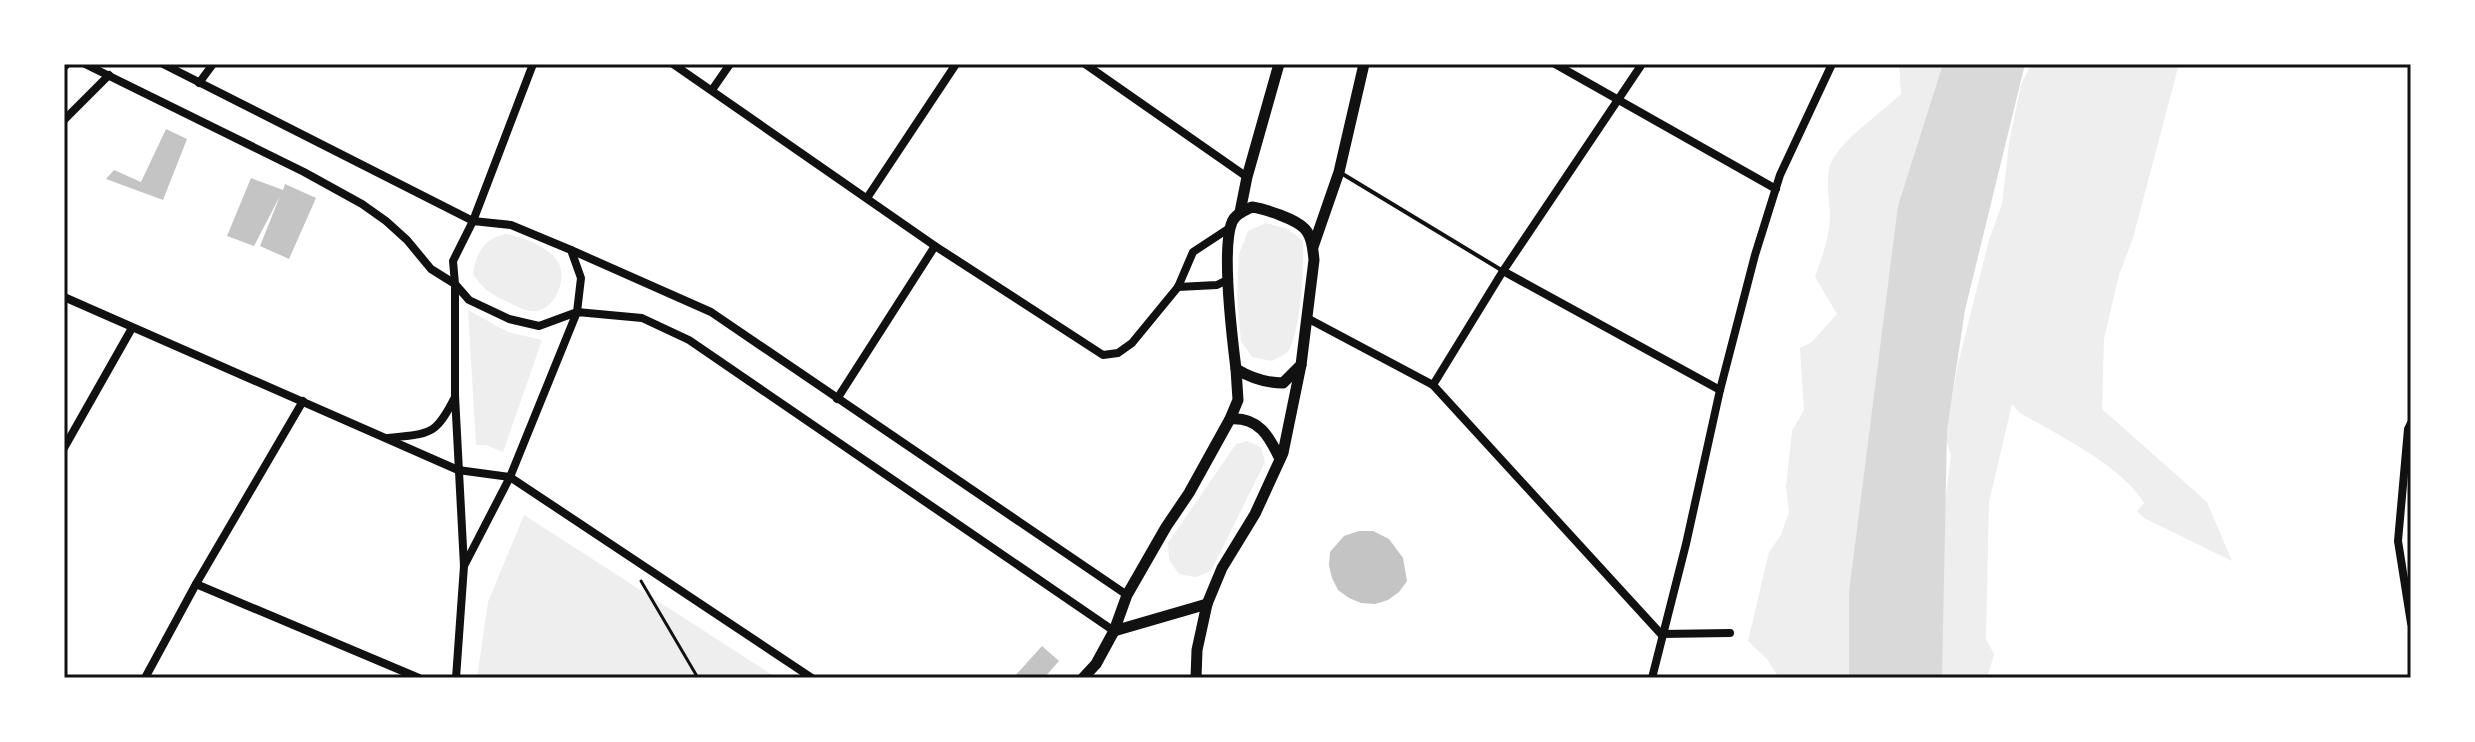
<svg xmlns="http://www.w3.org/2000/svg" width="2475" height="742" font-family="'Noto Serif',serif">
  <rect width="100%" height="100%" fill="#fff"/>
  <!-- green -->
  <g fill="#eee">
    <path d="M1899,64H1953L1873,678H1779L1767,659L1748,641L1769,552L1781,535L1789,512L1786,487L1792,431L1804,410L1800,348L1812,342L1837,314L1815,277C1822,258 1829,238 1830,218C1830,199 1823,173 1834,157C1848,135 1881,113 1901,94Z"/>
    <path d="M2031,64H2179L2133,238L2119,275L2104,339L2102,409L2207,502L2232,561L2144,518L2137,511L2144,503C2122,466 2058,435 2020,413L2012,404L1989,502L1986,639L1994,654L1987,678H1922L1951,456L1945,435L1958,364L1989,240L2002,204L2009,143L2021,85Z"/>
    <path d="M1266,223L1288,229L1303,241C1304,264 1301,333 1288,351C1285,355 1277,358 1272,361L1252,357L1241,341L1237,297L1239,254L1248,231Z"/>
    <path d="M505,234C522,236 549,247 558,262C568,278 555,310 535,311C526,312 514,305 506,301C490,294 482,288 473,274C476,253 484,239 505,234Z"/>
    <path d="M468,310L508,332L542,340L503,452L486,445H476Z"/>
    <path d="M1247,441L1261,447L1265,462L1211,571L1196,577L1179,574L1169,560L1168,543L1236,444Z"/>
    <path d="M524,515L777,678H477L488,602Z"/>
  </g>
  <!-- water -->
  <path fill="#d9d9d9" d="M1943,64H2025L1965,310L1947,430L1942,678H1849V592L1898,206Z"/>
  <!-- building -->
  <g fill="#c4c4c4">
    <path d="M166,129L187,139L163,200L106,179L114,170L141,182Z"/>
    <path d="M251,178L283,190L285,184L316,198L289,259L260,246L280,196L254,246L227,236Z"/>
    <path d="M1359,531H1373L1389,539L1403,558L1407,581L1399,592L1388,600L1375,604L1361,603L1349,598L1338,590L1332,578L1329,565L1330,552L1344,536Z"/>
    <path d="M1042,646L1059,661L1044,678H1013Z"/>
  </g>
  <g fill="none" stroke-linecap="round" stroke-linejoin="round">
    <!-- path -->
    <path stroke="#111" stroke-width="3" d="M641,581L698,678"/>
    <!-- service -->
    <path stroke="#111" stroke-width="4" d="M1341,173L1503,271"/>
    <!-- minor -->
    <g stroke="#111" stroke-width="8">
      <path d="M85,64L304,172L362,204L386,221L407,240L431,269L455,284V396L464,566L456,678"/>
      <path d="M163,64L473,221L533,64"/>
      <path d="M673,64L935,246L1103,355L1118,353L1132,343L1178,287L1193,252L1231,227"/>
      <path d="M1085,64L1247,177"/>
      <path d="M1555,64L1776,189"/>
      <path d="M64,67L67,64"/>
      <path d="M199,83L213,64"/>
      <path d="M712,90L730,64"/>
      <path d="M64,120L109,75"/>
      <path d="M867,198L956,64"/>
      <path d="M473,221L511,225L571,250L581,278L577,312L539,326L509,319L469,300L455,284L453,261Z"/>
      <path d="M571,250L711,312L1127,595"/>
      <path d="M1503,271L1720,390"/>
      <path d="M1178,287L1217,285L1229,279"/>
      <path d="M64,297L458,470L510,477L812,678"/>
      <path d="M1307,318L1433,385L1661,634L1730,633"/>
      <path d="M1433,385L1503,271L1642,64"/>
      <path d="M837,399L935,246"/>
      <path d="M2411,423L2408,429L2398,541L2411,623"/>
      <path d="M388,438C430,433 435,437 455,397"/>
      <path d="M64,448L132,328"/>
      <path d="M464,566L510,477L577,312L642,318L689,340L1114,631"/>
      <path d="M196,584L419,678"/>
      <path d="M145,678L196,584L303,401"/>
      <path d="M1652,678L1686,544L1720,390L1755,255L1780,175L1832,64"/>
    </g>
    <!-- tertiary -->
    <g stroke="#111" stroke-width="11">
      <path d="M1252,207C1265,209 1296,219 1305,229C1312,237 1313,250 1314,260L1301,365L1283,383C1265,383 1251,378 1236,369C1232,337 1221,249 1232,222C1235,214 1244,211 1252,207Z"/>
      <path d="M1240,212L1247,177L1279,64"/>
      <path d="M1313,247L1339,172L1364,64"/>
      <path d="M1230,419C1259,417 1269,436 1280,459"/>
      <path d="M1114,631L1207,604"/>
      <path d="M1083,678L1096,664L1114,631L1127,595L1166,527L1189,493L1230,419L1238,400L1236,369"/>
      <path d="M1196,678L1197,650L1207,604L1222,568L1255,514L1283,453L1301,365"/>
    </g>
  </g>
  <!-- border -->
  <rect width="2475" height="742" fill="none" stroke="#ffffff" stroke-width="132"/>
  <rect x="66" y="66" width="2343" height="610" fill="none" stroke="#111" stroke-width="3"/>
</svg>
